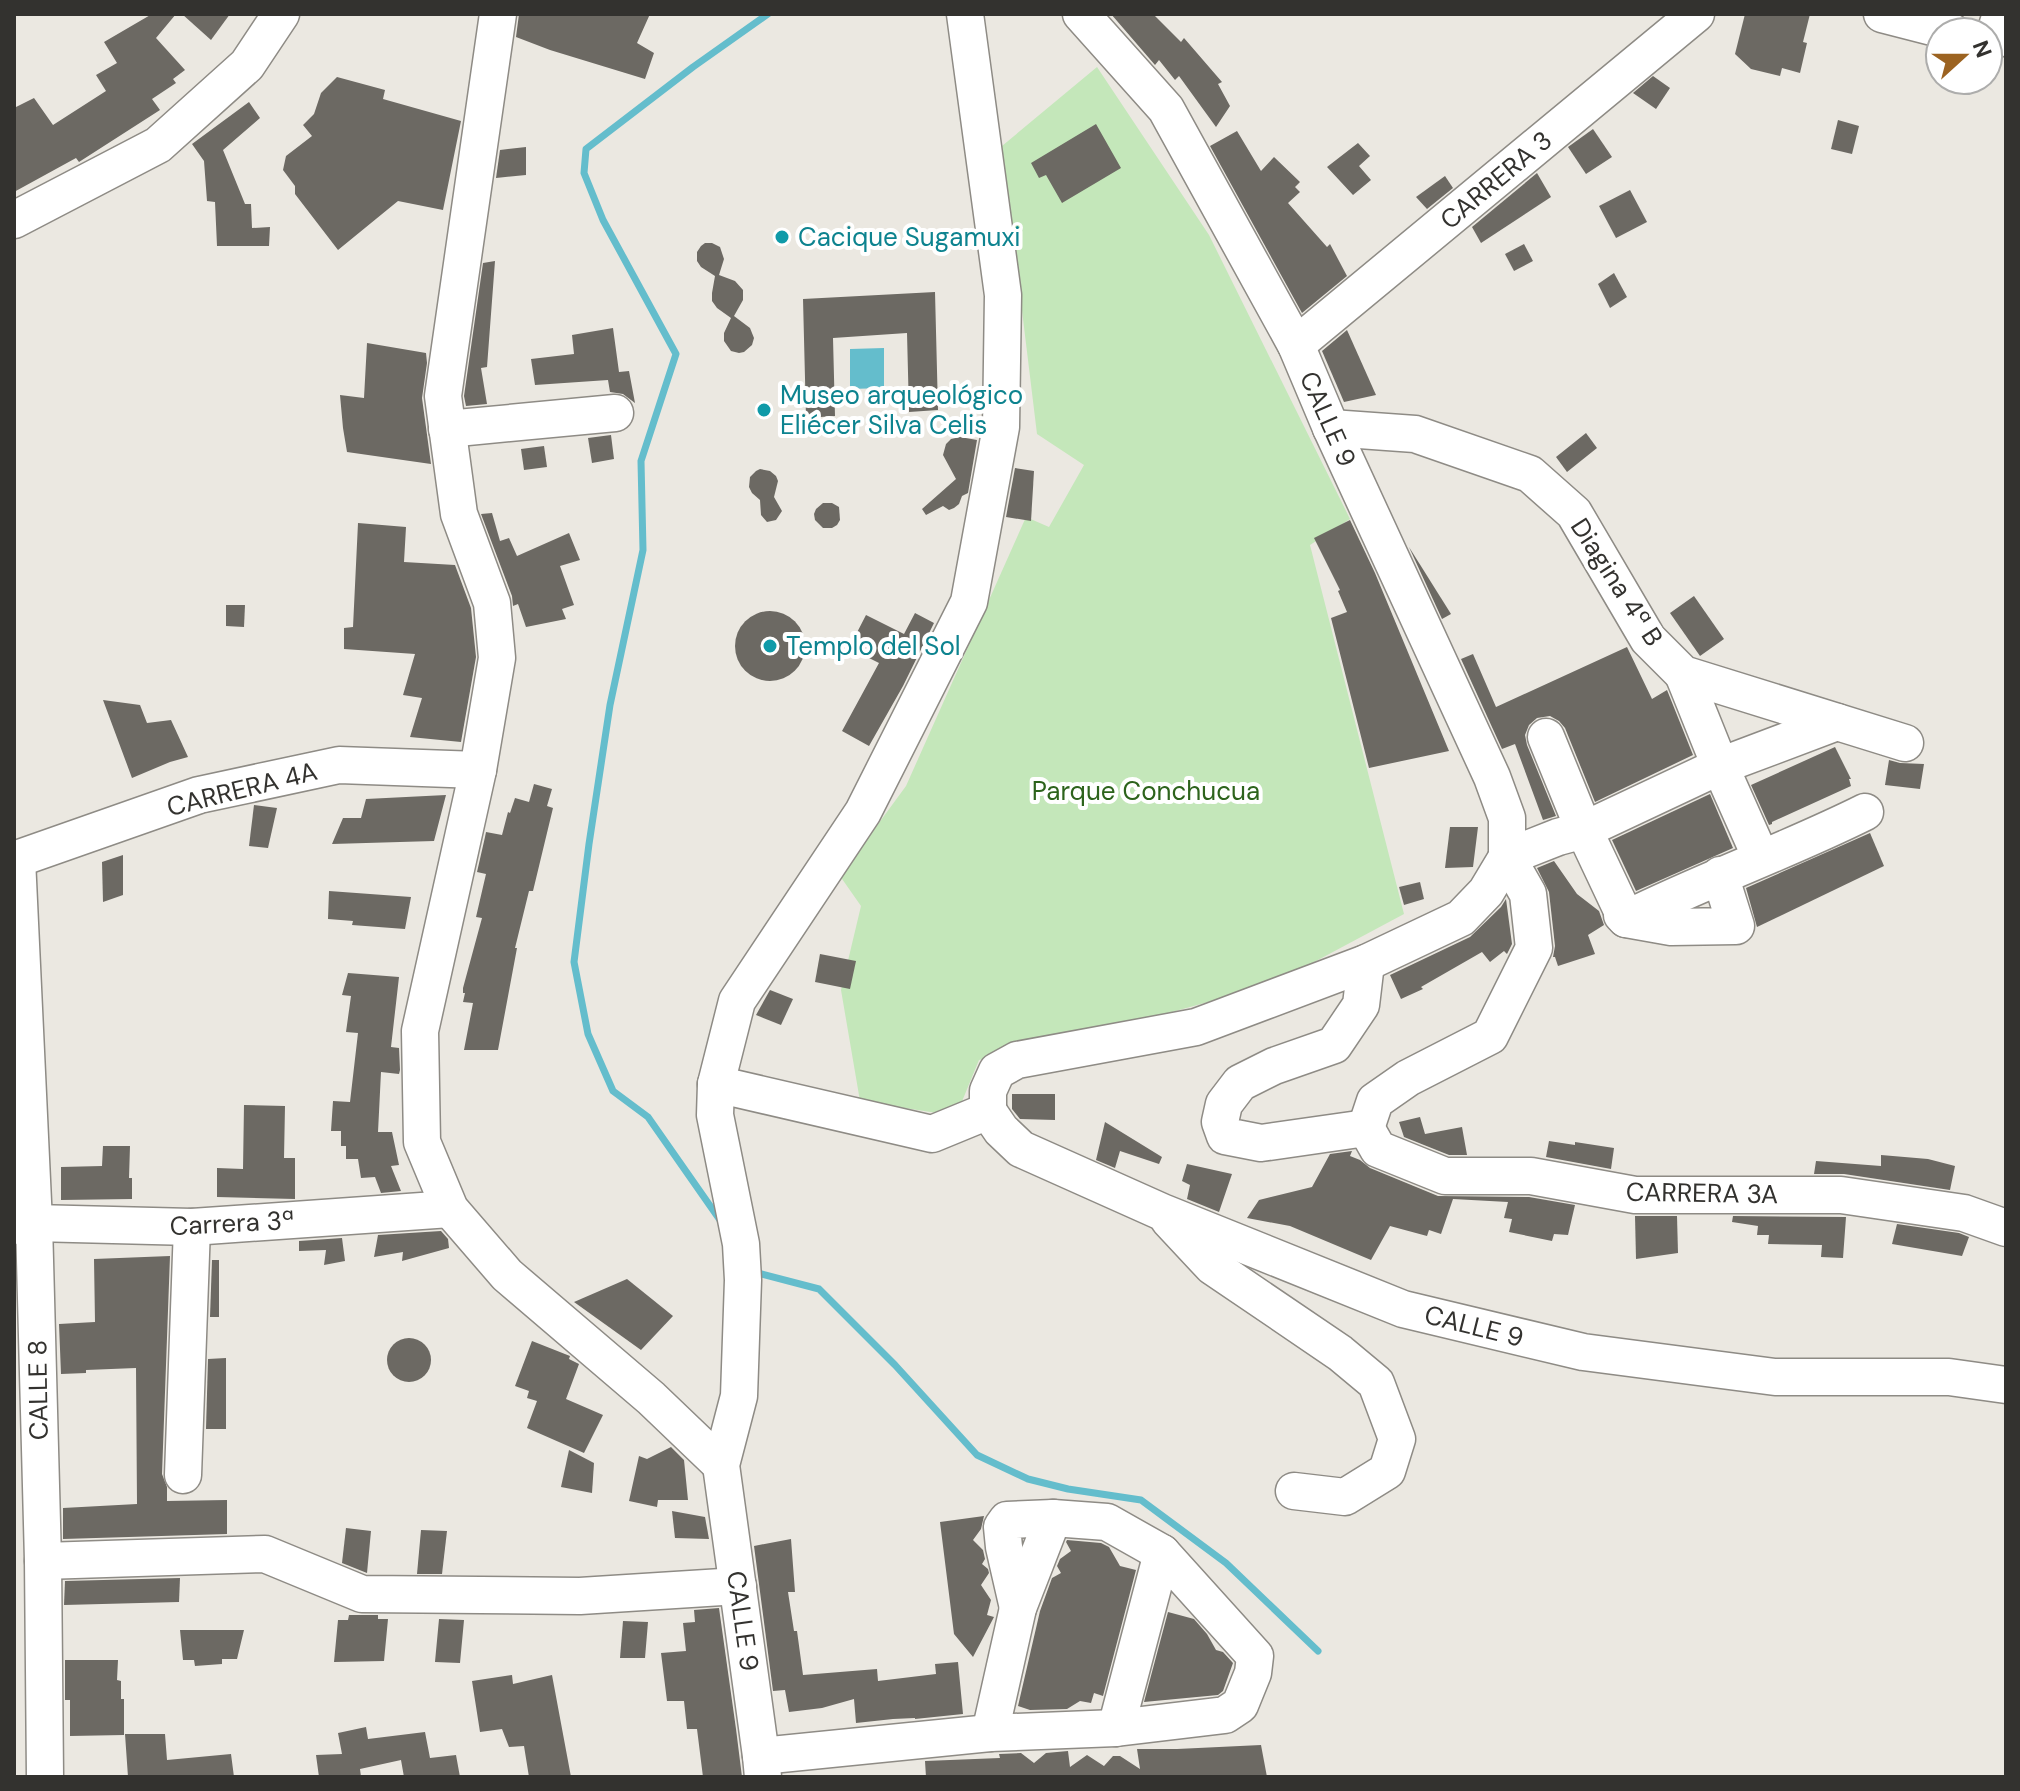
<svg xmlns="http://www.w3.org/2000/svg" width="2020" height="1791" font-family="'DM Sans',sans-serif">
  <rect width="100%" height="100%" fill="#ebe8e1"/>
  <!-- green -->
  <path fill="#c4e7ba" d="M1097,67L1209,235L1350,519L1310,545L1404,914L1273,984L1136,1022L979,1060L956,1116L860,1101L841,990L861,906L840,876L906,786L1026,517L1049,527L1084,465L1037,434L1002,146Z"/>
  <!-- water -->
  <path fill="#64bdcc" d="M884,348V388L850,389V349Z"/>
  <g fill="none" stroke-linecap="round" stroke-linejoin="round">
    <!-- stream -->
    <g stroke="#64bdcc" stroke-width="7">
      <path d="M720,1220L648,1117L613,1091L588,1034L574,962L589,844L610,705L643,550L641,461L676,354L603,220L584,173L586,149L693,67L768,14"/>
      <path d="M755,1269L758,1273L819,1289L895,1365L977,1455L1028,1479L1068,1489L1141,1500L1226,1563L1318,1651"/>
    </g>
  </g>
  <!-- building -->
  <g fill="#6c6963">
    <path d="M152,14H176L156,38L185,70L173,79L176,83L152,99L160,110L79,162L76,158L14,192V108L34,98L53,125L106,91L96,75L117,63L104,42Z"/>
    <path d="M182,14H230L211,40Z"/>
    <path d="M519,14H650L637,43L654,53L645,79L550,50L516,37Z"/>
    <path d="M1111,14H1153L1181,42L1184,38L1222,82L1218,84L1230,106L1216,127L1179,76L1175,80L1159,60L1155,65Z"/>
    <path d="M1745,14H1810L1803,42L1807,43L1800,73L1782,68L1780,76L1751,69L1735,54Z"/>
    <path d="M1653,76L1670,88L1656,109L1633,93Z"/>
    <path d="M337,77L385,90L383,99L461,121L443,210L398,201L338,250L295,194V186L283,170L286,156L312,136L303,125L314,114L321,93Z"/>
    <path d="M249,102L260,118L223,150L245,204H251L252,228L270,227L269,246H217L215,202L207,201L204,161L192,144Z"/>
    <path d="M1838,120L1859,126L1852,154L1831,149Z"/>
    <path d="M1096,124L1121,168L1062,203L1046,175L1039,178L1031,163Z"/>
    <path d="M1593,129L1612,157L1586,174L1568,147Z"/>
    <path d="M1237,131L1261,171L1274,157L1300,182L1295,187L1300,192L1288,203L1327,247L1330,244L1347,276L1302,313L1210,146Z"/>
    <path d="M1358,143L1370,156L1359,166L1371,180L1353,195L1327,167Z"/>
    <path d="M526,147V175L496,178L500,150Z"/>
    <path d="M1537,173L1551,197L1481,243L1472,227Z"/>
    <path d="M1445,176L1453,188L1427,209L1416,197Z"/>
    <path d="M1630,190L1647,222L1616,238L1599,206Z"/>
    <path d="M705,243H712L720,247L724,259L719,275L735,281L743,290V300L734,316L750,328L754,338L752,345L744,352L739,353L731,351L724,341V333L731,318L717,308L712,301V293L715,276L701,267L697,261V252L701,246Z"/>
    <path d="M1524,244L1533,261L1514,271L1505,254Z"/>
    <path d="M495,261L487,367L481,368L487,404L466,406L464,396L483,263Z"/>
    <path d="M1614,273L1627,297L1610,308L1598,284Z"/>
    <path d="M935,292L938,410L909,412L907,333L833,338L835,416L806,418L803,299Z"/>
    <path d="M613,328L619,372L629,371L635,403L623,394L610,392L608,380L535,385L531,359L574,354L572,335Z"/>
    <path d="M1347,330L1376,395L1344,402L1322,351Z"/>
    <path d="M367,343L426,353L427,363L422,398L431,464L347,452L343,428L340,395L364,398Z"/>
    <path d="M1586,433L1597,448L1567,472L1556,457Z"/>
    <path d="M611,435L614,459L592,463L588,438Z"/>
    <path d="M960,437L977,440L968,493L962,496L959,504L954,508L949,510L943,506L926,515L922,509L956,479L943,455L946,444L951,439Z"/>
    <path d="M544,446L547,467L524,470L521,449Z"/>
    <path d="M1015,468L1034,471L1031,521L1006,517Z"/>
    <path d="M760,469L770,471L776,476L778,481L774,497L782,511L776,520L767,522L761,515L760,500L752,493L749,487L750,477L756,471Z"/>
    <path d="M823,503H832L839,507L840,520L837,525L832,528H823L815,520L814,514L816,509Z"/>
    <path d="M492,513L500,541L509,538L517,556L569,533L580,560L560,566L574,605L562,609L566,619L526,627L518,604L513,606L512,596L481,514Z"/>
    <path d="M1350,520L1375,573L1449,751L1369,768L1331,618L1347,612L1338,591L1340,590L1314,538Z"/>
    <path d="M358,523L406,527L404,562L455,565L471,608L476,657L461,742L410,737L422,698L403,695L415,654L344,649V628L353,627Z"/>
    <path d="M1409,547L1451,614L1442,619Z"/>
    <path d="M1694,596L1724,639L1700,656L1670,613Z"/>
    <path d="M226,605H245L244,627L226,626Z"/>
    <circle cx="770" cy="646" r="35"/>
    <path d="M915,613L934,623L903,686L869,746L842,731L879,663L849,648L866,615L904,634Z"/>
    <path d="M1627,647L1652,699L1667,690L1693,755L1595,802L1565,728L1559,721L1550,716L1537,718L1529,725L1525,735L1527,745L1556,816L1543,820L1515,744L1502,749L1461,659L1473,654L1496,707Z"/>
    <path d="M103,700L140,705L147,723L171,720L188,757L170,762L132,778Z"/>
    <path d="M1835,747L1851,779H1849L1851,786L1772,822V824L1769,825L1751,785Z"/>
    <path d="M1889,760L1900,763L1924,764L1920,789L1885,785Z"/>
    <path d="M534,784L552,789L547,806L553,808L533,891H529L515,948H517L498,1050H464L473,1003L463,1002L465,993H463V988L482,918L476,917L486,874L477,872L485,837L486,832L502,835L508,812L510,813L515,798L529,802Z"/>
    <path d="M1710,794L1733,848L1636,891L1612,840Z"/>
    <path d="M446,795L434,841L332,844L343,818H361L366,799Z"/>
    <path d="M254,805L277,808L268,848L249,846Z"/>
    <path d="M1450,827H1478L1473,867L1445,868Z"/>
    <path d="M1870,833L1884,866L1757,927L1746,888Z"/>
    <path d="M123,855V895L103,902L102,862Z"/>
    <path d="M1554,861L1577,894L1599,911L1604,925L1588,935L1595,954L1558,966L1555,957H1553L1555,946L1549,892L1537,868Z"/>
    <path d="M1420,882L1424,899L1404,905L1399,887Z"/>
    <path d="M329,891L411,897L405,929L352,925L353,921L328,919Z"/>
    <path d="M1506,899L1512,944L1507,954L1504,951L1490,962L1482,952L1421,987L1423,989L1401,999L1390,975L1470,937L1501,907Z"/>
    <path d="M820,954L856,961L850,989L815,982Z"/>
    <path d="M348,973L399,977L391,1047L399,1048L400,1070L399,1074L381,1072L378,1132H392L399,1165L391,1166L401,1191L381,1193L375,1177L361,1178L358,1159H346V1146H341V1131H331L333,1101L350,1102L358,1033L346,1032L351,996L342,995Z"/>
    <path d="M770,990L793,999L781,1025L756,1015Z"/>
    <path d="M1012,1094H1055V1120L1020,1119L1012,1109Z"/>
    <path d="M244,1105L285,1106L284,1158H295V1199L217,1197V1168L243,1169Z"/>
    <path d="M1420,1117L1425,1134L1462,1127L1467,1155H1449L1404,1137L1399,1122Z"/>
    <path d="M1105,1122L1162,1157L1159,1164L1120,1151L1115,1168L1096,1160Z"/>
    <path d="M1549,1141L1575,1145V1142L1614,1148L1611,1169L1546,1157Z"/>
    <path d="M103,1146H130L129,1178H132V1199L61,1200V1167L102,1166Z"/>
    <path d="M1352,1151L1350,1156L1360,1160L1370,1168L1438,1196L1529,1197L1575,1205L1568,1235L1554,1234L1552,1241L1509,1232L1512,1219L1504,1218L1508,1202L1453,1199L1441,1234L1429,1230L1427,1236L1390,1226L1371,1260L1290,1226L1247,1218L1259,1200L1312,1187L1330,1154Z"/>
    <path d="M1881,1155L1928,1159L1955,1166L1950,1190L1844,1174H1814L1816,1161L1881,1166Z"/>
    <path d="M1187,1164L1232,1174L1219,1212L1187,1199L1190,1185L1182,1181Z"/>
    <path d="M1635,1216H1677L1678,1253L1636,1259Z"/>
    <path d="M1733,1216L1846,1217L1843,1258L1821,1257L1822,1245L1768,1244L1769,1235H1757L1758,1226L1732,1222Z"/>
    <path d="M1897,1224L1959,1233L1969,1237L1962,1256L1892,1244Z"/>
    <path d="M441,1231L448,1239L449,1248L402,1261L403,1252L374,1257L378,1235Z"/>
    <path d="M342,1238L345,1261L324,1265L326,1250L299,1251V1241Z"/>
    <path d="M170,1256L162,1474L167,1487V1501L227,1500V1534L63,1539V1508L137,1504L136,1368L86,1370V1373L61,1374L59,1324L95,1322L94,1259Z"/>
    <path d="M212,1260H219V1317H210Z"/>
    <path d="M627,1279L673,1316L641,1350L574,1302Z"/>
    <circle cx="409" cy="1360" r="22"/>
    <path d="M532,1341L570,1356L569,1359L579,1364L566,1399L603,1415L584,1453L527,1428L537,1401L527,1398L529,1391L515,1386Z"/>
    <path d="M226,1358V1429H206L208,1359Z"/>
    <path d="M671,1447L684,1460L688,1500H658L657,1507L629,1501L639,1456L647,1459Z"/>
    <path d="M569,1450L594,1463L592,1493L561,1487Z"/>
    <path d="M672,1511L705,1517L709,1539L675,1538Z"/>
    <path d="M984,1516L981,1529L973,1540L983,1550L985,1559L982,1564L988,1569L989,1573L981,1585L991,1600L987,1615L994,1617L973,1657L954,1634L940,1522Z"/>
    <path d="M346,1528L371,1531L367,1573L342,1563Z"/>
    <path d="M421,1530L447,1531L442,1574H417Z"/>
    <path d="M791,1539L795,1592H788L794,1631H797L803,1675L877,1669L878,1681L936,1674L935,1664L958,1662L963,1714L915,1719V1718L893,1719L856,1723L854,1699L822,1708L789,1712L785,1690L773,1691L754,1546Z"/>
    <path d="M1067,1540L1101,1543L1109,1547L1120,1566L1136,1570L1103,1696L1094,1693L1091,1703L1080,1701L1067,1709L1030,1710L1018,1706L1040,1611L1052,1578L1061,1573L1057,1566L1060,1559L1071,1551L1066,1542Z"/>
    <path d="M180,1578L179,1602L64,1605L65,1581Z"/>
    <path d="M719,1608L736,1729L742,1777H703L697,1729H687L684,1701H667L661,1653L686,1651L683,1623L695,1622L694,1610Z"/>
    <path d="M1168,1612L1194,1619L1207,1634L1216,1650L1223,1652L1233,1663L1223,1691L1218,1695L1144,1702Z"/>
    <path d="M349,1615H378V1619H388L384,1661L334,1662L338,1620H348Z"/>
    <path d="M439,1619L464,1620L460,1663L435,1662Z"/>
    <path d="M623,1621L648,1622L645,1658H620Z"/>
    <path d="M180,1630H244L237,1659H222V1664L195,1666L194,1660H183Z"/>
    <path d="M65,1660H118L117,1680L121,1681V1699H124V1735L70,1736V1700H65Z"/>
    <path d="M512,1675L513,1684L552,1675L571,1777H529L524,1746L509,1747L502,1729L480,1732L472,1681Z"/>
    <path d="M366,1727L368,1739L425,1732L430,1758L456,1755L460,1777H404L401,1760L360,1769L361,1777H319L316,1755L342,1754L338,1733Z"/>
    <path d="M125,1734H165L167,1760L231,1754L234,1777H128Z"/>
    <path d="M1261,1745L1267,1777H926L925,1761L1000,1758L999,1754L1021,1753L1034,1763L1046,1753L1068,1751L1070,1767L1087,1755L1104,1766L1113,1756H1120L1140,1769L1137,1749H1177Z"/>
  </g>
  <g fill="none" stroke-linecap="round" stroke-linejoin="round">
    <!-- minor casing -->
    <g stroke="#8e8b85" stroke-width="39">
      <g id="minor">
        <path d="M498,14L443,396L459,514L492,603L497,658L478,770L420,1031L422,1142L450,1209L507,1275L651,1398L721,1465"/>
        <path d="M1081,14L1166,109L1296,345L1331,428L1492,777L1507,818V857L1528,894L1534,948L1490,1036L1408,1078L1375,1101L1366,1128"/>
        <path d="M1882,14L1952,32"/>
        <path d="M1992,42L2001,14"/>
        <path d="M14,220L158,145L247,65L281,14"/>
        <path d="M1296,345L1696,14"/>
        <path d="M1331,428L1415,434L1530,474L1574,513L1648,639L1683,674L1905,743"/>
        <path d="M447,429L615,413"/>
        <path d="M1683,674L1720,766L1761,858"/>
        <path d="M1546,737L1584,830L1626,919C1704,880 1787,851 1865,812"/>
        <path d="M17,859L34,1223L43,1561L45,1777"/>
        <path d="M14,860L199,795L339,765L478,770"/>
        <path d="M1622,915L1626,919L1671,927L1736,926L1720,875"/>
        <path d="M716,1084L932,1134L988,1111"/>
        <path d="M988,1111L1001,1130L1021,1149L1162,1212L1403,1309L1583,1352L1775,1377H1949L2006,1385"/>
        <path d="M988,1111V1091L997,1071L1017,1060L1196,1027L1366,963L1461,918L1486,892L1507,857L1558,837L1584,830L1720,766L1837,722"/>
        <path d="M1366,1128L1378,1149L1445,1176H1531L1635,1195H1841L1964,1213L2006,1228"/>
        <path d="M1366,1128L1261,1143L1225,1136L1220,1122L1224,1104L1240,1083L1274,1066L1334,1045L1361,1005L1366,963"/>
        <path d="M1169,1220L1212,1266L1340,1353L1376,1383L1397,1439L1387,1471L1345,1497L1294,1491"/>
        <path d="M14,1226L34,1223L192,1227L450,1209"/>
        <path d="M183,1475L192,1227"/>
        <path d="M43,1561L265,1554L362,1594L580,1596L738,1586"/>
        <path d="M1116,1728L1162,1553"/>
        <path d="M990,1733L1018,1608L1053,1518"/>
        <path d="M761,1756L990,1733L1116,1728L1225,1715L1240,1705L1253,1673L1255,1656L1162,1553L1107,1522L1053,1518L1007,1520L1002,1527L1004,1547L1018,1608"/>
        <path d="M763,1777L761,1756L721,1465L739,1396L743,1280L741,1244L715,1115L716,1084L737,1001L863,812L969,602L1001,427L1003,295L965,14"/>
      </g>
    </g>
    <!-- minor -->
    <use href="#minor" stroke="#fff" stroke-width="36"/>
  </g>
  <!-- markers -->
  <g fill="#0f9aa8" stroke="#fff" stroke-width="3">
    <circle cx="782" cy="237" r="8"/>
    <circle cx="764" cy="410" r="8"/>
    <circle cx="770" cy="646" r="8"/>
  </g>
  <g text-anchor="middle" stroke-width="8" stroke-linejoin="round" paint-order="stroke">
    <!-- street labels -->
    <g font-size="26" fill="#33322f" stroke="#fff">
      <text transform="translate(1496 180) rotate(-40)" y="9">CARRERA 3</text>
      <text transform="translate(1328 419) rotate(66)" y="9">CALLE 9</text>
      <text transform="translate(1617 582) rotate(57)" y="9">Diagina 4ª B</text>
      <text transform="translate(242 789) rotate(-14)" y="9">CARRERA 4A</text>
      <text transform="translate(1702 1193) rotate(1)" y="9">CARRERA 3A</text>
      <text transform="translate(232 1223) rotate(-3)" y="9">Carrera 3ª</text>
      <text transform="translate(1474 1326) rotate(14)" y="9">CALLE 9</text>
      <text transform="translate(38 1390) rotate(-91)" y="9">CALLE 8</text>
      <text transform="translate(743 1621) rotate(82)" y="9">CALLE 9</text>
    </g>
    <!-- culture labels -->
    <g font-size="26" fill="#0d838f" stroke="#fff" text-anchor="start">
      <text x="798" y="246">Cacique Sugamuxi</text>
      <text x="780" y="404">Museo arqueológico<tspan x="780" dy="30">Eliécer Silva Celis</tspan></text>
      <text x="786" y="655">Templo del Sol</text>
    </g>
    <!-- park labels -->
    <g font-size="26" fill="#2d631c" stroke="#fff">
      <text x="1146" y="800">Parque Conchucua</text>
    </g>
  </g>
  <!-- border -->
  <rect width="2020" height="1791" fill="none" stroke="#33322f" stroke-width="32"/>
  <!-- north arrow -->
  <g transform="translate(1964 56) rotate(69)"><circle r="38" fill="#ffffff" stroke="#adadac" stroke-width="2"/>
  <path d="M0-6L14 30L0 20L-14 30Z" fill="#9c6321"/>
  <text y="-12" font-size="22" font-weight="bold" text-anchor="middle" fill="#33322f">N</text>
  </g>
</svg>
